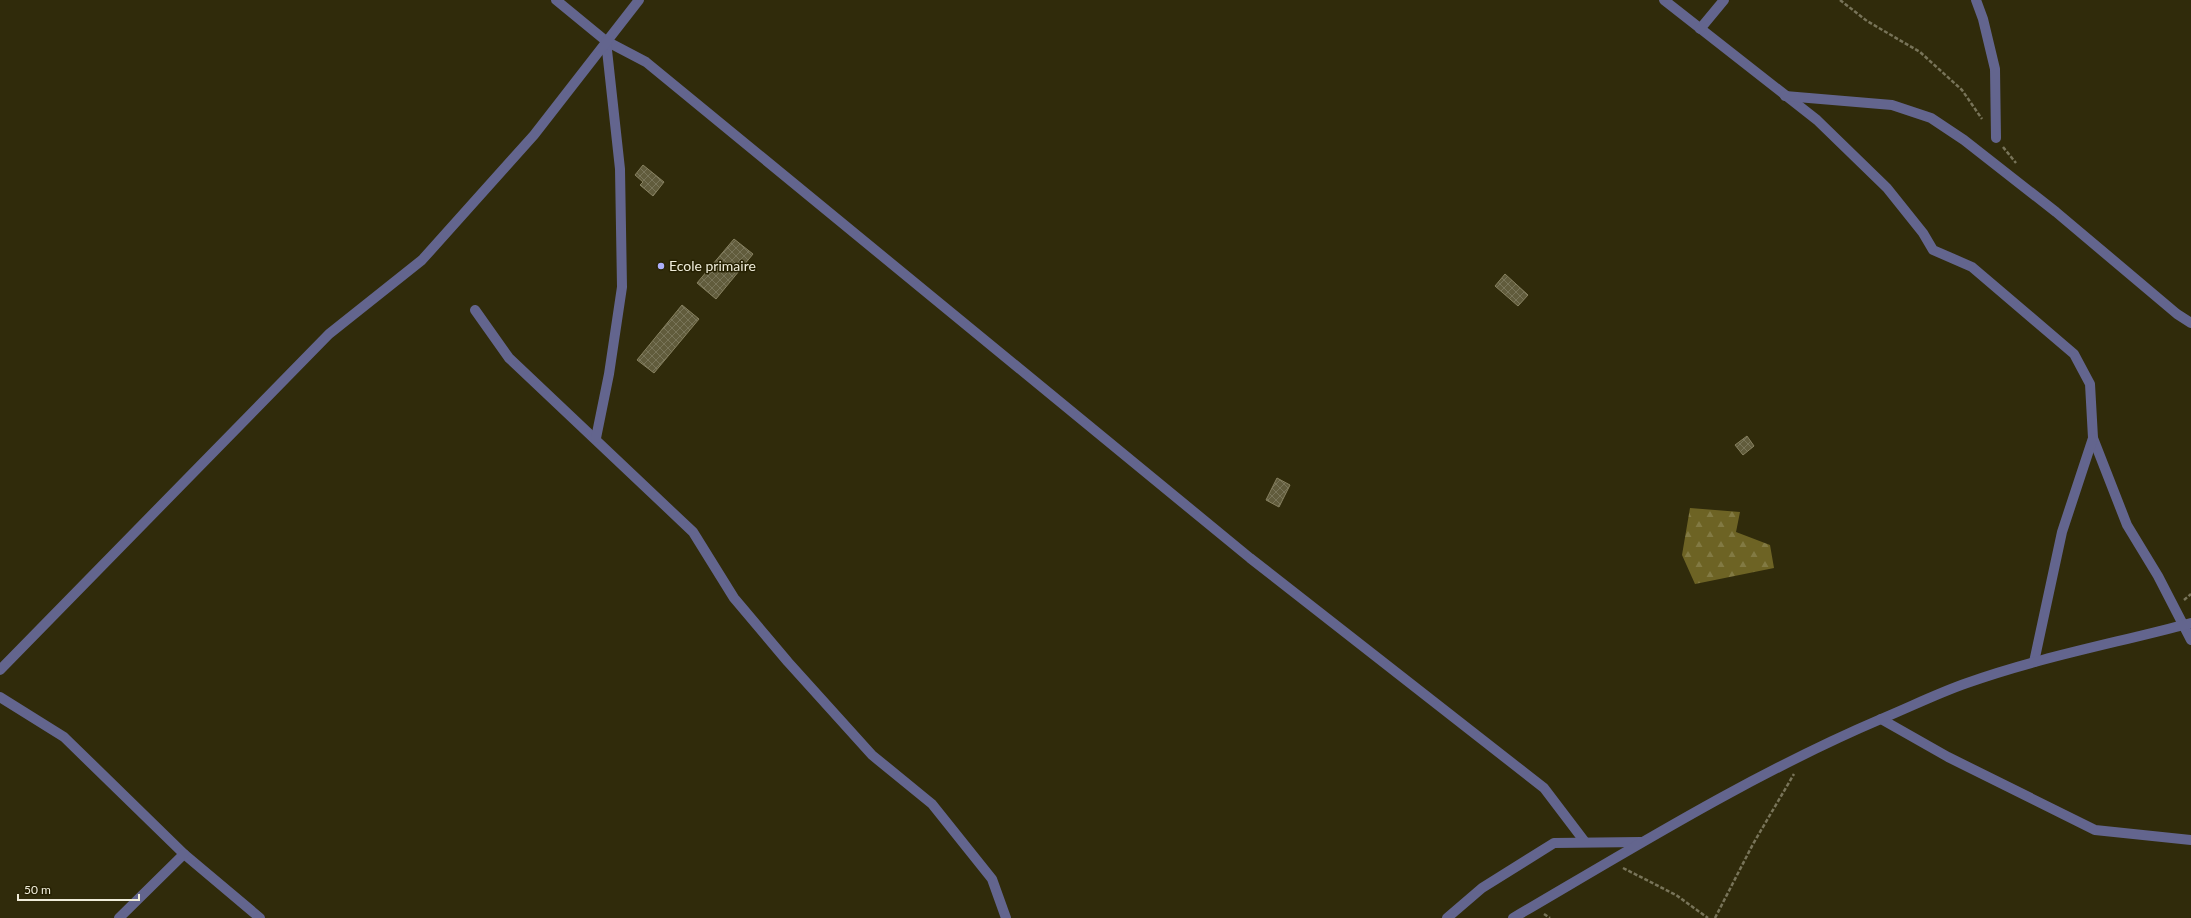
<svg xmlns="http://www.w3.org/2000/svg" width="2191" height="918" font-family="Lato,sans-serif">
  <defs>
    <pattern id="forest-firs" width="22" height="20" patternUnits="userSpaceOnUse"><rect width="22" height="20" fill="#6d6324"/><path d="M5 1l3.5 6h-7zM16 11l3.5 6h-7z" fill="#827a43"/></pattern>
    <pattern id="building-cross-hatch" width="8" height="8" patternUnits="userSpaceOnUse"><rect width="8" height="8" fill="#615c3c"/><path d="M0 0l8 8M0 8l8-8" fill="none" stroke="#787458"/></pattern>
  </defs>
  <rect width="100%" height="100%" fill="#302b0b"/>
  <!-- forest -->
  <path fill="url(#forest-firs)" d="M1690,508L1740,512L1736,532L1770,545L1774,568L1695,584L1682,555Z"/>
  <!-- building -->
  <g fill="url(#building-cross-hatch)" stroke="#878160">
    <path d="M643,165L664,182L653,196L640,185L643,182L635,175Z"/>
    <path d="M734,239L753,254L716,299L697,283Z"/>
    <path d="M1505,274L1528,295L1518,306L1495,286Z"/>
    <path d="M682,305L699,319L654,373L637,360Z"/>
    <path d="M1747,436L1754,446L1743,455L1735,445Z"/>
    <path d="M1277,478L1290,485L1279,507L1266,500Z"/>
  </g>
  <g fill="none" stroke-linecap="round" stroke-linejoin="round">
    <!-- path -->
    <g stroke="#787459" stroke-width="2.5" stroke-dasharray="4 2" stroke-linecap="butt">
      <path d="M1840,0L1867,21L1920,52L1962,90L1982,119"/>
      <path d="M2003,147L2016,163"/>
      <path d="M2184,600L2191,594"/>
      <path d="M1623,868L1676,895L1708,918"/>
      <path d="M1544,914L1550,918"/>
      <path d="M1715,918L1753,844L1794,774"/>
    </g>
    <!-- minor -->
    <g stroke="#63658e" stroke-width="10">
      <path d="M556,0L606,41L646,62L1250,558L1544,788L1585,842"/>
      <path d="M1664,0L1817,120L1887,188L1923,233L1933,250L1972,267L2074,354L2090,384L2093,438L2127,525L2158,576L2191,640"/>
      <path d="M1976,0L1983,19L1995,69L1996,138"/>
      <path d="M1700,29L1724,0"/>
      <path d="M1785,96L1892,105L1931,118L1964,140L2056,212L2177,314L2191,323"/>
      <path d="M475,310L509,358L693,532L734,598L788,662L872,755L932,804L992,879L1006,918"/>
      <path d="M596,438L609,374L622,287L620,169L606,41"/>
      <path d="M2034,662L2062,532L2093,438"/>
      <path d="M0,670L329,334L422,260L534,135L639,0"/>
      <path d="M0,697L64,737L184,854L260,918"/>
      <path d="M1881,719L1948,757L2095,830L2191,840"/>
      <path d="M119,918L184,854"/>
      <path d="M1447,918L1482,888L1554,843L1641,842"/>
      <path d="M1513,918C1633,848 1752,774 1881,719C1910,707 1938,693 1967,683C2040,657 2116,643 2191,623"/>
    </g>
  </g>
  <!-- markers -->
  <circle fill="#acaffb" stroke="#262102" stroke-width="1.5" cx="661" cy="266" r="4"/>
  <g text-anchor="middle" stroke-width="3" stroke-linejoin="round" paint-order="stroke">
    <!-- poi labels -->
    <g font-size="14" fill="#f0eddb" stroke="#262102" text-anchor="start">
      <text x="669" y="271">Ecole primaire</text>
    </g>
  </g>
  <!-- scale -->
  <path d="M18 894v6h121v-6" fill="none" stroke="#f0eddb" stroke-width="2"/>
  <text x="24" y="894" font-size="12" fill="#f0eddb" stroke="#262102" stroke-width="3" paint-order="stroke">50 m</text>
</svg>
